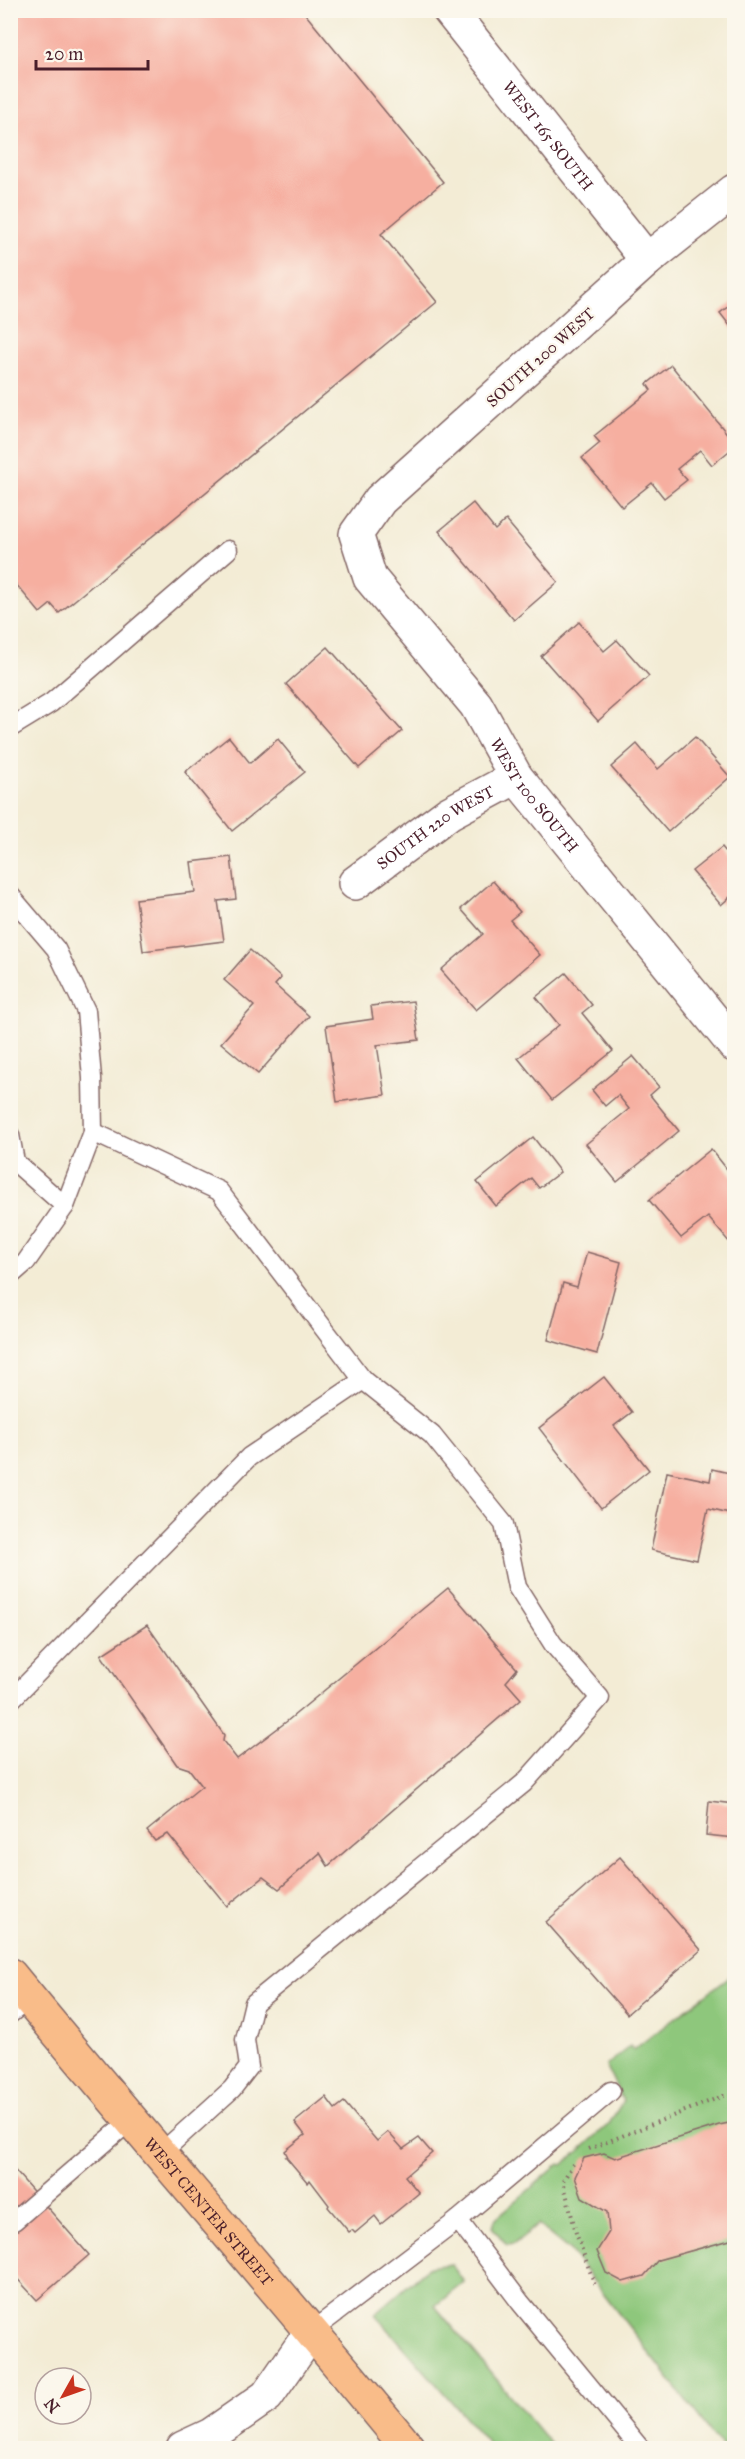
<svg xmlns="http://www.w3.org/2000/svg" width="745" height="2459" font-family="'IM FELL Great Primer',serif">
  <rect width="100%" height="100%" fill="#fbf7ec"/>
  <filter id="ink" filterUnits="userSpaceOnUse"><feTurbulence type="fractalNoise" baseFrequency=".0167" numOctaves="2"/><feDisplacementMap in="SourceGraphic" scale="12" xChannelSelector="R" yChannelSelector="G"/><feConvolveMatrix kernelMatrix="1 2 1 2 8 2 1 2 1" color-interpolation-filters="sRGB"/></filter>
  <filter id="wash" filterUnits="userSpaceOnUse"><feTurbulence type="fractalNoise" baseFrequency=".008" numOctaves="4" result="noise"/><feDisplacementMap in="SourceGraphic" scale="24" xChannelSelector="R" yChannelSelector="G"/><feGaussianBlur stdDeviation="1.35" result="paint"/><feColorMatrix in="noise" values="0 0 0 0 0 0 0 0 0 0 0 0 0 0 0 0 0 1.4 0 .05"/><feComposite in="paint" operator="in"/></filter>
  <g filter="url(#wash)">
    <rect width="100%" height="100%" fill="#f3ecd5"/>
    <!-- green -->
    <g fill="#8ec77b" stroke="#6c7353" stroke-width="1.5">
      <path d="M734,1973V2448H723L570,2251L538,2225L514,2244L507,2245L492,2227L496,2218L559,2164L563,2165L609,2124L623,2101L606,2066L630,2046L633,2050Z"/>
      <path d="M451,2264L464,2282L435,2306L554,2448H492L375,2314L429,2267Z"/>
    </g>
    <g id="blocks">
      <!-- building -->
      <g fill="#f6afa0">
        <path d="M10,10H302L443,182L381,234L437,302L59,613L51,604L40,613L10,577Z"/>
        <path d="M734,302V331L720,313Z"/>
        <path d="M671,365L734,442V447L712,465L700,450L677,469L687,480L664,498L652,483L622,507L582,458L600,443L594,436L651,390L647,384Z"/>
        <path d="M473,503L495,530L506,520L558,582L514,620L439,531Z"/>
        <path d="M579,622L604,651L617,640L649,676L598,721L541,656Z"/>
        <path d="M328,647L402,731L359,768L286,684Z"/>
        <path d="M229,737L250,763L278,739L305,772L232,831L185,772Z"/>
        <path d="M695,737L730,777L668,832L611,767L637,744L658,769Z"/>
        <path d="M722,847L734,862V903L730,897L721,905L692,871Z"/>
        <path d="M231,857L236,899L218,901L224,941L143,951L136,899L195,892L191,862Z"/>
        <path d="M493,881L520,912L510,920L540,955L476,1010L441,970L483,934L461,909Z"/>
        <path d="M250,950L281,978L275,985L309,1016L258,1074L221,1043L254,1006L224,980Z"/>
        <path d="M566,973L592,1005L582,1013L613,1051L552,1100L518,1058L559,1025L536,997Z"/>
        <path d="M413,1001L419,1040L377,1045L385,1095L337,1102L326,1026L373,1019L371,1006Z"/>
        <path d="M633,1056L659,1087L650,1095L679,1131L617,1182L586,1144L629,1109L618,1095L605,1106L592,1090Z"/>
        <path d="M533,1137L560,1172L539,1188L531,1178L496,1206L477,1182Z"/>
        <path d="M711,1149L734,1178V1239L730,1243L708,1217L681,1238L649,1200Z"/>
        <path d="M587,1252L621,1262L597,1354L548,1340L563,1283L577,1287Z"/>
        <path d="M604,1377L632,1412L614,1426L649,1470L601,1508L539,1428Z"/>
        <path d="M712,1469L734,1474V1515L708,1509L697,1560L651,1550L667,1472L710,1481Z"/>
        <path d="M448,1588L517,1669L506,1682L521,1699L328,1866L320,1853L279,1889L263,1877L227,1906L168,1834L155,1841L147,1831L202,1786L189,1769L177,1765L101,1655L147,1625L224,1735L223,1741L237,1759L286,1722Z"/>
        <path d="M709,1801L734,1804V1838L706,1835Z"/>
        <path d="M620,1857L701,1950L627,2014L546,1922Z"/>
        <path d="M326,2097L335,2109L344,2102L377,2141L388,2132L403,2149L419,2138L432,2153L405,2176L419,2193L381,2224L375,2216L355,2233L352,2230L349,2232L328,2207L329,2205L310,2180L308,2183L286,2157H288L285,2151L305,2135L295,2122Z"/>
        <path d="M734,2122V2232L730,2240L658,2260L644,2276L623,2282L606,2273L597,2251L609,2232L607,2212L582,2197L575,2177L584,2158L604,2153L615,2158L719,2125Z"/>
        <path d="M10,2165L89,2255L37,2300L10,2271Z"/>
      </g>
    </g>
  </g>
  <g filter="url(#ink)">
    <use href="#blocks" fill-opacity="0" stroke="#856766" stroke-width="1.5"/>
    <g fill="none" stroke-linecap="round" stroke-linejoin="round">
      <!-- lane casing -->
      <g stroke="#856766" stroke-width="21">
        <g id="lane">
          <path d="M10,728L51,703L228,550"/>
          <path d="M10,895L56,949L86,1011L92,1078L93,1132L65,1206L26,1262L10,1276"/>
          <path d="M93,1132L219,1191L363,1380"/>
          <path d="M10,1135L15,1162L65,1206"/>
          <path d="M10,1701L249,1457L363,1380L432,1435L504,1524L517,1587L553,1644L600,1698L524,1783L254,2003L245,2040L249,2067L232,2089L160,2154"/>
          <path d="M10,2014L30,1998"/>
          <path d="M10,2218L14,2221L131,2120"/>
          <path d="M458,2220L520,2302L640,2448"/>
          <path d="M312,2331L458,2220L611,2091"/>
        </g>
      </g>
      <!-- street casing -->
      <g stroke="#856766" stroke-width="36">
        <g id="street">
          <path id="s1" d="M449,10L647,260"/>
          <path id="s2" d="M734,191L647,260L380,500L356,534L370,578L476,705L516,777L734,1045"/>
          <path id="s3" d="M355,883L449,813L516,777"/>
          <path d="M183,2448L211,2435L267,2396L312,2331"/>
        </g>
      </g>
      <!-- primary casing -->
      <g stroke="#856766" stroke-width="36">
        <g id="primary">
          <path id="s4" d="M10,1975C141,2135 278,2289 408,2448"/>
        </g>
      </g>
      <!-- path -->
      <g stroke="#856766" stroke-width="4" stroke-dasharray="1.5 4.5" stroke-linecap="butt">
        <path d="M589,2149L723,2096L734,2095"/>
        <path d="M573,2164L563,2181L576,2233L596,2288"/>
      </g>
      <!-- lane -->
      <use href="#lane" stroke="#fff" stroke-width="18"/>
      <!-- street -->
      <use href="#street" stroke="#fff" stroke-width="33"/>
      <!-- primary -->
      <use href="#primary" stroke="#f9bc89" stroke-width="33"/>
    </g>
  </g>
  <g text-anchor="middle" stroke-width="4.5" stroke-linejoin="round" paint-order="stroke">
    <!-- street labels -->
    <g font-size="16" fill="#4a1f2b" stroke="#fbf7ec">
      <text dy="6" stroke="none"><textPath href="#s1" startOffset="160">WEST 165 SOUTH</textPath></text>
      <text transform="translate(540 357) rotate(-42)" y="6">SOUTH 200 WEST</text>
      <text dy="6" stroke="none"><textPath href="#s2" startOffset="831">WEST 100 SOUTH</textPath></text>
      <text dy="6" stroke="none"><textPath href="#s3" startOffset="98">SOUTH 220 WEST</textPath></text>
      <text dy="6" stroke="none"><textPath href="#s4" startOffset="309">WEST CENTER STREET</textPath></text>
    </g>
  </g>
  <!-- margin -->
  <rect width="745" height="2459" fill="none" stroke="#fbf7ec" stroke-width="36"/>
  <!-- north arrow -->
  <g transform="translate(63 2396) rotate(230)"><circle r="28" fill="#fbf7ec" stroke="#b4a19f" stroke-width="1.5"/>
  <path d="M0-4.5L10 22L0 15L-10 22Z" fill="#c8321e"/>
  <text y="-9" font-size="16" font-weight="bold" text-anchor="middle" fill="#4a1f2b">N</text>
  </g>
  <!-- scale -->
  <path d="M36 60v9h112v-9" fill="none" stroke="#4a1f2b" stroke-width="3"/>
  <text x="45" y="60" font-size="18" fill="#4a1f2b" stroke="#fbf7ec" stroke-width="4.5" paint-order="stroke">20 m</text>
</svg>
